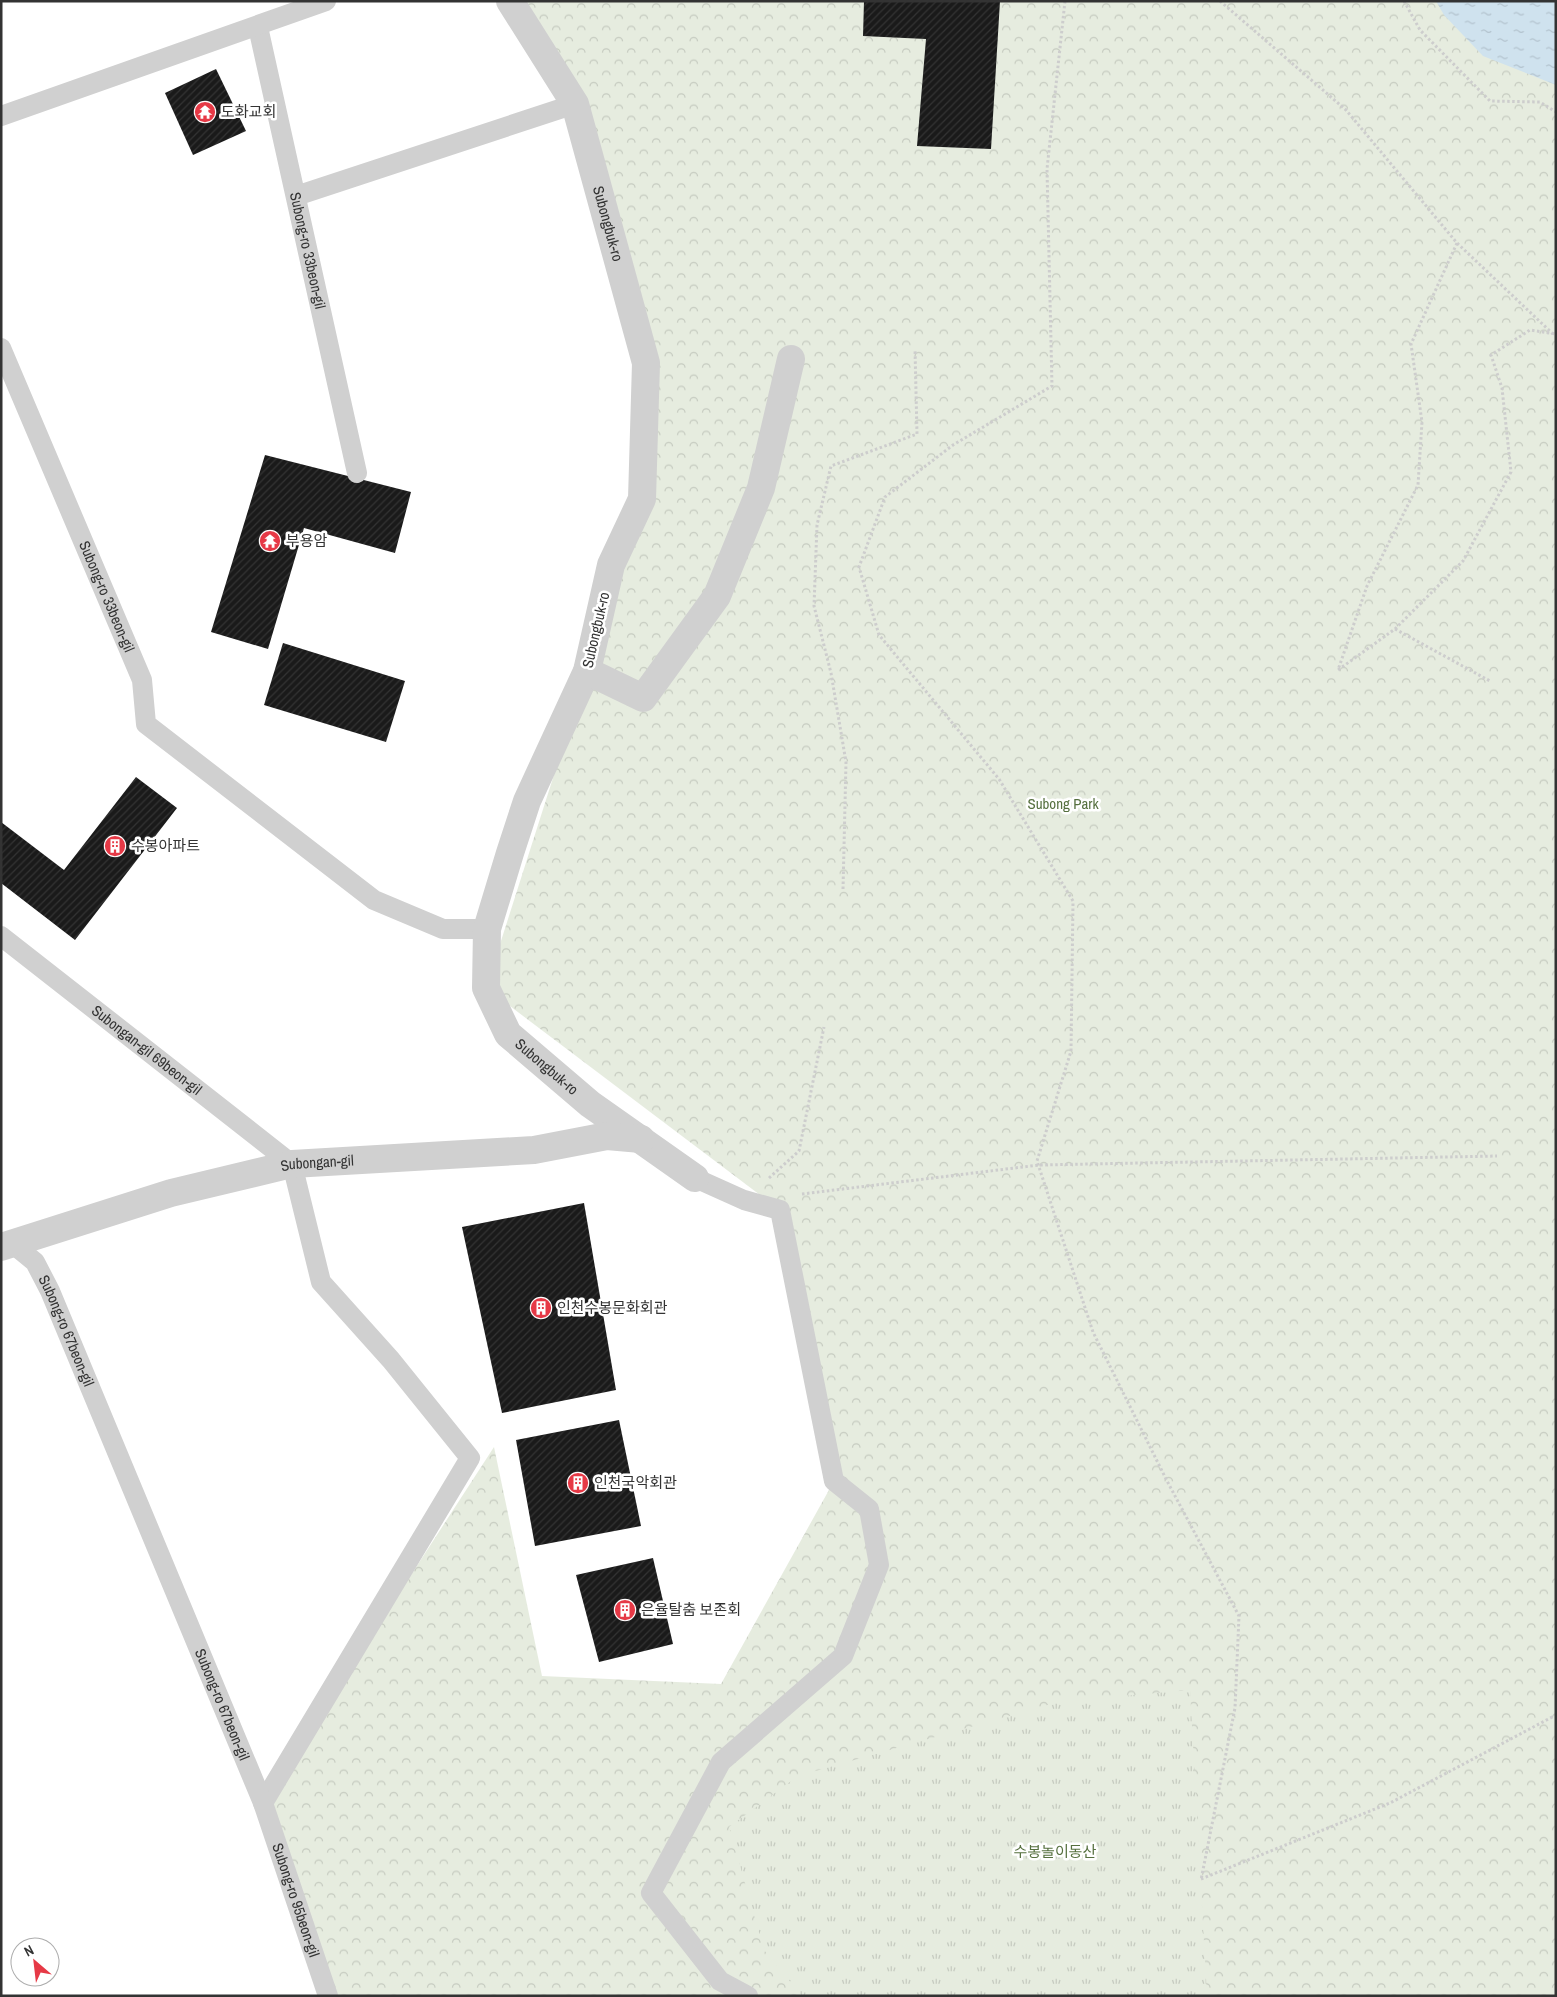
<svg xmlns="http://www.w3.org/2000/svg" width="1557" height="1997" font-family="'Archivo Narrow','Noto Sans KR',sans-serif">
  <defs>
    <pattern id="forest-crowns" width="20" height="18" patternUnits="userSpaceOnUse" patternTransform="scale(1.25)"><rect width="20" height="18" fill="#e6ecdf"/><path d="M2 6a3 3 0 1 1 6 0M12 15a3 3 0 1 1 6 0" fill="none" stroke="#c6cbc0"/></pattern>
    <pattern id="park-tufts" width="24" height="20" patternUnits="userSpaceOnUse" patternTransform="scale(1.25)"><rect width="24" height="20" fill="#e6ecdf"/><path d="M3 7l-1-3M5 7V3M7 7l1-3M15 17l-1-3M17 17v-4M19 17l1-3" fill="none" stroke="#c6cbc0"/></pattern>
    <pattern id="water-ripples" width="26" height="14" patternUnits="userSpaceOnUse" patternTransform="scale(1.25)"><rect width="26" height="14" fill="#cfe2ee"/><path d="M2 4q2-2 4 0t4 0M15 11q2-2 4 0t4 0" fill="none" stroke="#b2c2cd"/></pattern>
    <pattern id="building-hatch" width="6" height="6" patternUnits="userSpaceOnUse" patternTransform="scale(1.25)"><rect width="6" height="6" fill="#1a1a1a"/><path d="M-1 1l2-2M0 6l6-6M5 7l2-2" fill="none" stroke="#333"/></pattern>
  </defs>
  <rect width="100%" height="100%" fill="#fff"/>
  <!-- forest -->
  <path fill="url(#forest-crowns)" d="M525,1H1556V1996H336L263,1803L494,1447L542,1676L721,1684L834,1481L780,1210L486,988L642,499L646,363L575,104Z"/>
  <!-- park -->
  <path fill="url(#park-tufts)" d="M1190,1690L1207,1996H802L764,1950L729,1827L798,1776L1058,1702Z"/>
  <!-- water -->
  <path fill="url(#water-ripples)" d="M1436,1H1556V85L1483,56L1444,15Z"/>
  <!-- building -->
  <g fill="url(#building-hatch)">
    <path d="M864,1H1000L991,149L917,146L926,39L863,36Z"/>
    <path d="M216,69L246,131L193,155L165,93Z"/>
    <path d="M265,455L411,492L395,553L304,528L268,649L211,632Z"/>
    <path d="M283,643L405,681L386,742L264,705Z"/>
    <path d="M136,777L177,808L75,940L1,883V822L64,870Z"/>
    <path d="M584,1203L616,1390L502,1413L462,1227Z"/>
    <path d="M619,1420L641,1526L535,1546L516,1440Z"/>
    <path d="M653,1558L673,1644L599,1662L576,1575Z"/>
  </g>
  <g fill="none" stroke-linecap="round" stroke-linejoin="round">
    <!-- path -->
    <g stroke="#cdcdcd" stroke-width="3" stroke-dasharray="2.5 2.5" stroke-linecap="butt">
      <path d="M1065,1L1047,169L1052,386L953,445L885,497L859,567L879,635L999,779L1073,901L1071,1051L1037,1161L1093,1332L1166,1479L1239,1616L1235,1708L1201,1880"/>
      <path d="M1220,1L1346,110L1457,243L1553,334"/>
      <path d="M1404,1L1420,30L1490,101L1540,102L1556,112"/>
      <path d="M1457,243L1411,344L1422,422L1418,485L1367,586L1338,670L1395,629L1463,561L1511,472L1502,388L1491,355L1530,330L1556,334"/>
      <path d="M1395,629L1490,681"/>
      <path d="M843,889L846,762L831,673L814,606L817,525L831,466L917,434L915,349"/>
      <path d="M769,1178L799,1151L824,1027"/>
      <path d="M802,1194L1039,1165L1497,1156"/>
      <path d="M1201,1879L1390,1803L1556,1715"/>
    </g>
    <!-- service -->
    <g stroke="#d0d0d0" stroke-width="20">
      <path id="s1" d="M258,27L357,473"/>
      <path d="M1,116L326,1"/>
      <path d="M296,196L575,104"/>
      <path id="s2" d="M1,348L142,680L146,724L374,900L443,929H487"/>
      <path id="s3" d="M1,936L292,1164L321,1282L391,1360L470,1458L263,1803"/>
      <path d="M695,1178L744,1200L780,1210L834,1481L869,1509L879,1565L843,1656L721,1762L651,1893L720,1981L748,1996"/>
      <path id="s4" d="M13,1244L35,1262L50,1291L263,1803L328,1996"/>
    </g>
    <!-- minor -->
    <g stroke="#d0d0d0" stroke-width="28">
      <path id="s5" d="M510,1L575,104L646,363L642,499L611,565L587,671L527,801L510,853L487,929L486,988L508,1034L590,1104L695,1178"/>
      <path d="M587,671L643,698L717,596L761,488L791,359"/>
      <path id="s6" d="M1,1247L171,1193L292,1164L534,1150L607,1136L641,1139"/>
    </g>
  </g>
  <!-- icons -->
  <defs>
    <g id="temple-disc" transform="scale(1.125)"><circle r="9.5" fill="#e63946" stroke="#fff"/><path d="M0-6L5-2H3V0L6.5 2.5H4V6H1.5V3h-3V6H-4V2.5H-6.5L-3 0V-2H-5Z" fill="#fff"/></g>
    <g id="building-disc" transform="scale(1.125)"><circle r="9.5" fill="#e63946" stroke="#fff"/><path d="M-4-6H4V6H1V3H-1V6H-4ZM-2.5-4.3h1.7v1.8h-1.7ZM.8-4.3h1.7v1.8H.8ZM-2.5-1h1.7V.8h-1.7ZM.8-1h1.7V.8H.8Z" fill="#fff"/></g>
  </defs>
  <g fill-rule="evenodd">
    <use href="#temple-disc" x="205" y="112"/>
    <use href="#temple-disc" x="270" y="541"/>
    <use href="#building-disc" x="115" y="846"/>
    <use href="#building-disc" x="541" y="1308"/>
    <use href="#building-disc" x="578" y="1483"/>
    <use href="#building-disc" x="625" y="1610"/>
  </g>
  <g text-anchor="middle" stroke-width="5" stroke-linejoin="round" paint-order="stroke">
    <!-- poi labels -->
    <g font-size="15" fill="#333" stroke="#fff" text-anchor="start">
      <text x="221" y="117">도화교회</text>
      <text x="286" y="546">부용암</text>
      <text x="131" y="851">수봉아파트</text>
      <text x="557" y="1313">인천수봉문화회관</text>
      <text x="594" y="1488">인천국악회관</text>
      <text x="641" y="1615">은율탈춤 보존회</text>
    </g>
    <!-- street labels -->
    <g font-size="15" fill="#333" stroke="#fff">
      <text dy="5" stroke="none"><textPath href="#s5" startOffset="246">Subongbuk-ro</textPath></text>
      <text dy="5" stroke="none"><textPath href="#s1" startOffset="229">Subong-ro 33beon-gil</textPath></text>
      <text dy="5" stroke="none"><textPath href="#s2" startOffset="270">Subong-ro 33beon-gil</textPath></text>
      <text transform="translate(596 630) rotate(-77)" y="5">Subongbuk-ro</text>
      <text dy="5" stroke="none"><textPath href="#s3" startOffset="185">Subongan-gil 69beon-gil</textPath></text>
      <text dy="5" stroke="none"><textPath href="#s5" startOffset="1146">Subongbuk-ro</textPath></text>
      <text dy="5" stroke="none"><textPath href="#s6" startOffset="328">Subongan-gil</textPath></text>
      <text dy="5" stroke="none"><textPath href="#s4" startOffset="104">Subong-ro 67beon-gil</textPath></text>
      <text dy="5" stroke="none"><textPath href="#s4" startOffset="509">Subong-ro 67beon-gil</textPath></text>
      <text dy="5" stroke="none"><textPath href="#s4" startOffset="718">Subong-ro 95beon-gil</textPath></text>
    </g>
    <!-- park labels -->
    <g font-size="15" fill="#56703f" stroke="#fff">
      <text x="1063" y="809">Subong Park</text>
      <text x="1055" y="1857">수봉놀이동산</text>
    </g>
  </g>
  <!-- border -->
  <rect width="1557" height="1997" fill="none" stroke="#333333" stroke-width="5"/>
  <!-- north arrow -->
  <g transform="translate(35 1962) rotate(332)"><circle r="24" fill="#ffffff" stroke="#adadad"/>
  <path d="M0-4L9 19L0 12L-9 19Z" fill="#e63946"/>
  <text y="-8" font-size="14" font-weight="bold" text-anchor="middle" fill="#333333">N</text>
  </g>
</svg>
